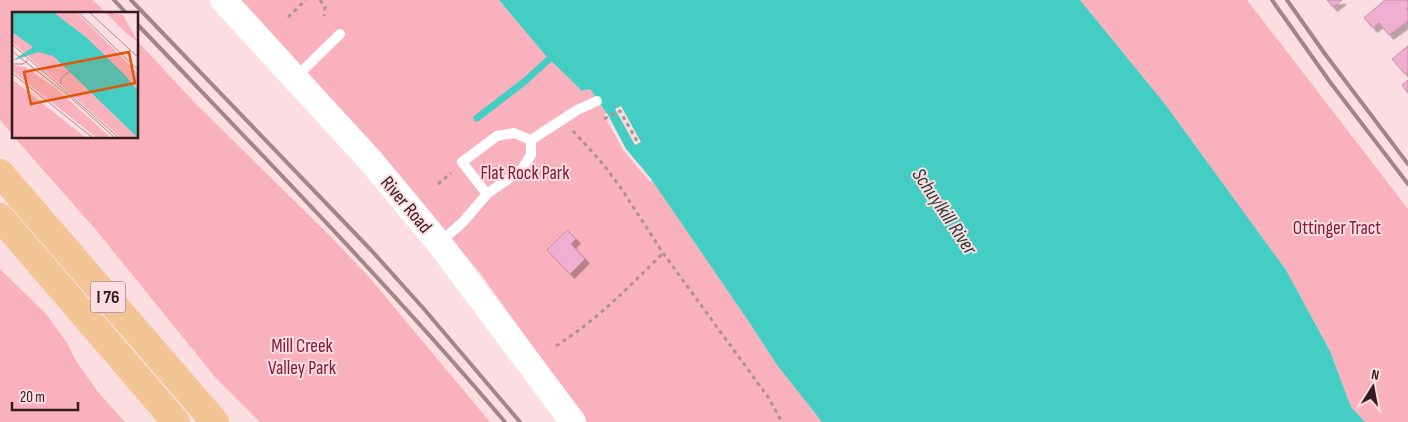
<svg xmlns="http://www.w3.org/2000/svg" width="1408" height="422" font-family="'Sofia Sans Condensed',sans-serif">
  <defs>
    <filter id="shadow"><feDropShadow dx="4.5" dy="4.5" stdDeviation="0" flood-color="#0004"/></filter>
  </defs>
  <rect width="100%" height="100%" fill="#fcdde1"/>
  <!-- green -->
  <g fill="#fab1be">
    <path d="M0,0H93L107,14H14V136L0,120Z"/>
    <path d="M242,0H499L546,56L582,91L590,89L605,111L625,148L651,179L745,316L777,365L822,422H587L480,273L394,169Z"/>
    <path d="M1080,0H1247L1408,209V422H1365L1351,407L1330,351L1286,270L1165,104Z"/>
    <path d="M138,42L196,104L331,237L369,277L490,422H260L216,378L96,230L15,138H138Z"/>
    <path d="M0,269L46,314L67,343L76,361L98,392L125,422H0Z"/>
  </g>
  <!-- water -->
  <path fill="#44cec3" d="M499,0H1080L1165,104L1286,270L1330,351L1351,407L1365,422H822L777,365L745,316L651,179L625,148L605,111L590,89L582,91L546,56Z"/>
  <!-- pier -->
  <g fill="#fcdde1">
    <path d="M621,106L641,142L635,145L615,109Z"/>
    <path d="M607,113L626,149L652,180L650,182L623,150L604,115Z"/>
  </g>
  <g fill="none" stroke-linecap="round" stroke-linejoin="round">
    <!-- stream -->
    <path stroke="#44cec3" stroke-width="7" d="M477,118L524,82L556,53"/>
  </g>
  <!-- building -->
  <g fill="#f0afd0" stroke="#ca8bab" filter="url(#shadow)">
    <path d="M1327,0H1342L1333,7Z"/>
    <path d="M1385,0H1408V8L1406,9L1408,11V21L1389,35L1379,23L1373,28L1364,18Z"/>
    <path d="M1408,46V72L1405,74L1392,59Z"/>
    <path d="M1408,80V93L1402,85Z"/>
    <path d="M567,230L576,239L571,244L585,259L570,274L547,250Z"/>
  </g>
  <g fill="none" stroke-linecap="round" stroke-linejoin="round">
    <!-- path -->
    <g stroke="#ae9195" stroke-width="3" stroke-dasharray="4 4" stroke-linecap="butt">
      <path d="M320,0L325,7L324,16"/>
      <path d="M288,17L306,0"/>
      <path d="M604,119L620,111L637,141"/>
      <path d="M573,131L603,164L621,188L663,253L768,397L782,422"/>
      <path d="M438,184L451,173"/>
      <path d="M556,346C598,319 628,288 663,253"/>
    </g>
    <!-- lane -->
    <g stroke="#fff" stroke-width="10">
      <path d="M295,78L340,34"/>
      <path d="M531,140L577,110L597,101"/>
      <path d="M487,194L522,169L531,155V140"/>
      <path d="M439,243L463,222L487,194L462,162L497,136L514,133L531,140"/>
    </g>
    <!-- secondary -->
    <path stroke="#fff" stroke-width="26" d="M223,0L371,161L439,243L573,422"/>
    <!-- highway -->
    <g stroke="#f4c594" stroke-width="28">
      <path d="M0,173L215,422"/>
      <path d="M0,217L176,422"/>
    </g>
    <!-- rail -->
    <g stroke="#a28589" stroke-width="4">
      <path d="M114,0L127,14"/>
      <path d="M131,0L371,250L424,309L520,422"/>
      <path d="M1272,0L1330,82L1408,184"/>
      <path d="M1287,0L1325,54L1408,164"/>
      <path d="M138,25C262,155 388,284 505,422"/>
    </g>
  </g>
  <g text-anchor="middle" stroke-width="4" stroke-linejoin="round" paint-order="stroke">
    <!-- shield labels -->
    <rect fill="#fcdde1" stroke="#715459" stroke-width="1" x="90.5" y="281.5" width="35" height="31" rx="4"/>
    <g font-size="18" font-weight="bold" fill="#351a1f">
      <text x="108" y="303">I 76</text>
    </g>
    <!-- park labels -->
    <g font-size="19" fill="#83183b" stroke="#fcdde1">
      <text x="525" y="179">Flat Rock Park</text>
      <text x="1337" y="234">Ottinger Tract</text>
      <text x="302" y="352">Mill Creek<tspan x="302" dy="22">Valley Park</tspan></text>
    </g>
    <!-- street labels -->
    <g font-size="19" fill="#351a1f" stroke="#fcdde1">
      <text transform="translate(407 204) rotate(50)" y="7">River Road</text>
    </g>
    <!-- water labels -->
    <g font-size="20" font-style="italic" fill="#1f3c39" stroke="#fcdde1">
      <text transform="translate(945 211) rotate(56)" y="7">Schuylkill River</text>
    </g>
  </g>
  <!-- overview -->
  <g transform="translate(12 12)">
    <rect width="126" height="126" fill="#fcdde1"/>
    <path d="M64,0L126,61V79L74,25L42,1ZM93,0L111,3L126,30L115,22ZM0,20L41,44L126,126H109L0,30ZM0,53L13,55L44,76L99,126H85L0,59ZM0,68L6,72L74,126H0Z" fill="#fab1be"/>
    <path d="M0,0H41L74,25L112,62L126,79V126L41,44L26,40L0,49L21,35L0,20Z" fill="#44cec3"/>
    <path fill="none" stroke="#ac8f93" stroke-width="1" d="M66,0L127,59M77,0L127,46M0,32L107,126M0,39L58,85L103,126M0,52H11L16,48M0,61L81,126M49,72V66L58,59"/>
    <path fill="#df560d" fill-opacity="0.15" stroke="#df560d" stroke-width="2.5" d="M117,40L123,71L19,92L12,60Z"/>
    <rect width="126" height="126" fill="none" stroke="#351a1f" stroke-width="2.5"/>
  </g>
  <!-- north arrow -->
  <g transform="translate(1373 387) rotate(11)" stroke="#fcdde1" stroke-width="4" paint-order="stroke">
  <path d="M0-4L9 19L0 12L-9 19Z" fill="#351a1f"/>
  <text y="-8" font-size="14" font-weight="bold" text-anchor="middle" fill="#351a1f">N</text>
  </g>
  <!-- scale -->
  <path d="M12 402v8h66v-8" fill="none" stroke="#351a1f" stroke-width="2.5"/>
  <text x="20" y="402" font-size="15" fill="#351a1f" stroke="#fcdde1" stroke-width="4" paint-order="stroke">20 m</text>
</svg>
